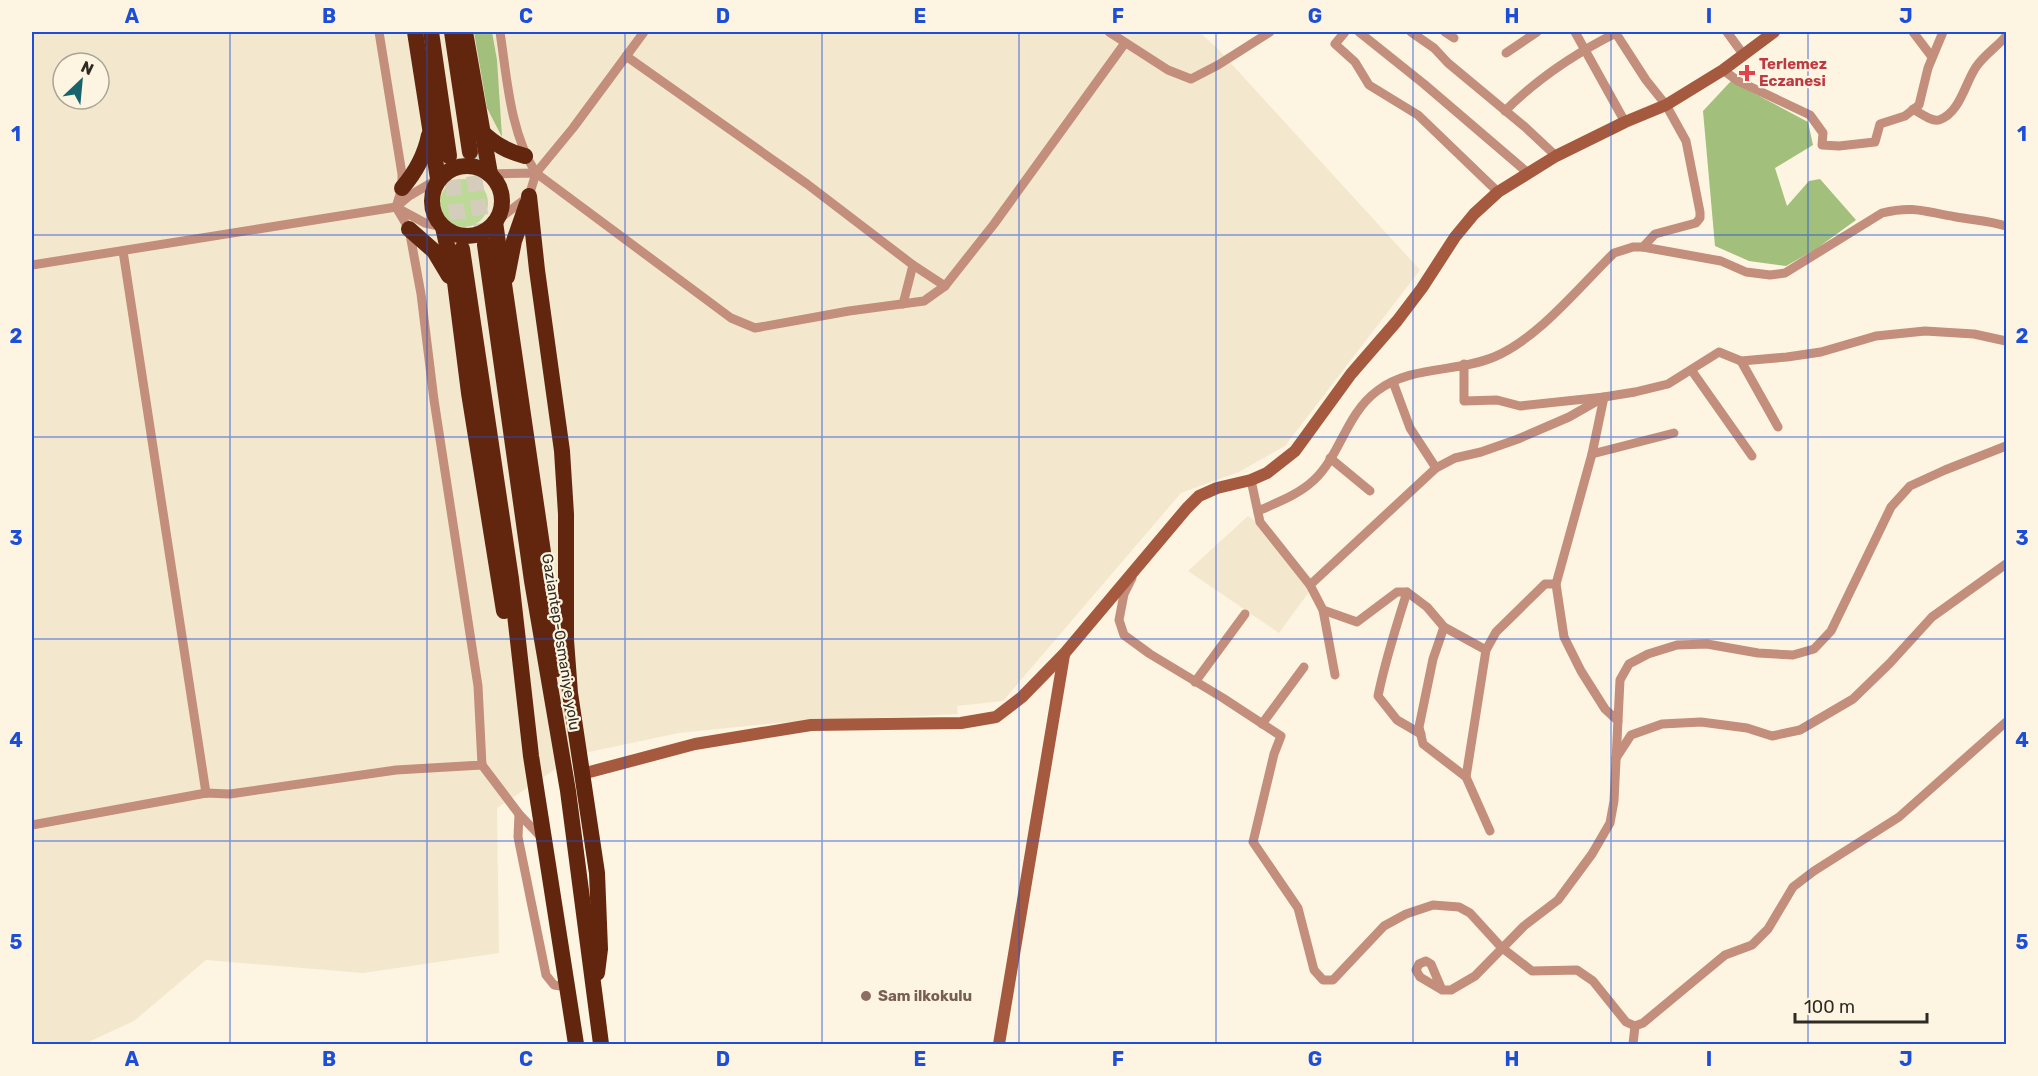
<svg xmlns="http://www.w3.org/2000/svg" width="2038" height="1076" font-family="Rubik,sans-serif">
  <rect width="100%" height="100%" fill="#fdf5e1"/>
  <!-- built -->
  <g fill="#f3e8ce" fill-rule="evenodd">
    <path d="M32,32H1199L1217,48L1420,270L1285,446L1239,472L1181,493L1003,701L957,706L958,714L776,723L679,733L584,753L583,751L497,808L499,953L363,973L206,960L134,1021L84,1044H32ZM63,63H99V99H63Z"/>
    <path d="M1248,516L1266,529L1314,585L1279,633L1188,571Z"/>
  </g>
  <!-- green -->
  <circle fill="#bcd995" cx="464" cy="203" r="24"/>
  <!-- forest -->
  <g fill="#a2bf7b">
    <path d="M474,32H492L497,60L502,137L487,108Z"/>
    <path d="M1731,81L1808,122L1813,145L1775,168L1787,206L1809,181L1820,179L1856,220L1816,249L1786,266L1749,261L1715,246L1703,111Z"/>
  </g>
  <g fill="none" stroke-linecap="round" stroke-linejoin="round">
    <!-- highway-tunnel -->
    <g stroke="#d4cdbb" stroke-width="16" stroke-dasharray="16 8" stroke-linecap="butt">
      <path d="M470,152L485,245"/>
      <path d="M449,156L462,249"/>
    </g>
    <!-- street -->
    <g stroke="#c38e7b" stroke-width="9">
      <path d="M1109,32L1168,70L1191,79L1218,65L1270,32"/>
      <path d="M1345,32L1335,44L1355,62L1369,85L1418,115L1498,192"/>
      <path d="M1359,32L1424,84L1528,173"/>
      <path d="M1411,32L1434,48L1448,63L1525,127L1556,156"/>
      <path d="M1445,32L1454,38"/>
      <path d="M1575,32L1625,122"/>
      <path d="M1615,32L1646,80L1666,105L1686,141L1700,212V218L1696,223L1655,234L1643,247"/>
      <path d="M1727,32L1743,54"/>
      <path d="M1913,32L1932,57"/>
      <path d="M1506,53L1537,32"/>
      <path d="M626,56L807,184L913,265L945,286"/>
      <path d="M1723,70L1738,81L1810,115L1823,133L1822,145L1839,146L1875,142L1880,124L1905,116L1919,105L1928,68L1943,32"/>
      <path d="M1913,109C1920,113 1932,122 1939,120C1960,113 1965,83 1976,67C1985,54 1997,47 2006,36"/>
      <path d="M1505,111C1538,78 1574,54 1616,33"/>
      <path d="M536,173L573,128L644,32"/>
      <path d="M490,174L536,173L731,318L755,328L849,311L924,301L945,286L994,224L1125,43"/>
      <path d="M401,210L425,223L443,227"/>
      <path d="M495,222L529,196L536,173C510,133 507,78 500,32"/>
      <path d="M123,251L206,793"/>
      <path d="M32,265L396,207L409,196L438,179"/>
      <path d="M903,304L913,265"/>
      <path d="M1741,361L1778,427"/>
      <path d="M1464,364V401L1497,400L1520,406L1604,397L1592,454L1556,584L1564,637L1581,671L1605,709L1618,721"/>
      <path d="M1692,371L1752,456"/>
      <path d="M1393,382L1410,428L1436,468"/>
      <path d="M1592,454L1674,433"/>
      <path d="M1330,458L1370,491"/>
      <path d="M1251,480L1260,522L1310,585L1323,610L1357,622L1397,592H1407L1427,607L1444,627L1486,650"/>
      <path d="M1258,511C1278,502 1298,495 1314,480C1340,456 1346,414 1377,391C1411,365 1456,373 1494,357C1539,338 1579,287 1614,253L1633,247H1643L1721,261L1746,272L1770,275L1785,273L1882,213C1915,205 1925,212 1956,217C1973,220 1990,221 2006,226"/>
      <path d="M1132,578L1124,594L1119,620L1124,635L1150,654L1223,698L1281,736L1274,754L1253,842L1298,908L1314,970L1323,980H1333L1384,926L1406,914L1433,905L1459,907L1470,913L1501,947L1532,971L1577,970L1593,981L1626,1022L1635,1026L1643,1023L1725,955L1752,945L1768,929L1793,887L1814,871L1899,817L2006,722"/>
      <path d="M1310,585L1436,468L1455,458L1481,452L1518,439L1569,417L1604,397L1635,392L1668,384L1719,352L1741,361L1787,357L1821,352L1876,336L1925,331L1974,334L2006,341"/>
      <path d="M1407,592C1396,627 1385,661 1378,696L1397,720L1421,734"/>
      <path d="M1323,610L1335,675"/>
      <path d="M1444,627L1433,659L1419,727L1423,744L1466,777L1490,831"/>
      <path d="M1195,682L1245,614"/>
      <path d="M1262,724L1304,667"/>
      <path d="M1616,758L1631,735L1662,724L1701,722L1747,728L1772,736L1800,730L1853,699L1890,663L1932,617L2006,564"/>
      <path d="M482,765L519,814L541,837"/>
      <path d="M1466,777L1486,650L1496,632L1545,584H1556"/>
      <path d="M519,814L518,837L546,975L554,985L567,987"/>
      <path d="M32,825L206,793L230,794L396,770L482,765L478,686L434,400L421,294L409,229L396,207L402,188V174L379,32"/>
      <path d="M1442,990L1431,964L1426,961L1419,964L1416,970L1420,977L1442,990H1451L1475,976L1524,926L1558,900L1592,854L1610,823L1614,801L1620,680L1629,664L1648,654L1677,645L1707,644L1758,653L1793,655L1814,649L1831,631L1891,507L1910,486L1945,470L2006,446"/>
      <path d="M1633,1044L1635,1026"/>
    </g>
    <!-- secondary -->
    <g stroke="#a55a3f" stroke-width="12">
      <path d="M582,774L695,744L811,725L961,723L996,717L1022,697L1064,654L1187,508L1199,496L1217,488L1251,480L1267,473L1295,451L1351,374L1397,321L1422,288L1455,237L1474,214L1498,192L1556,156L1625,122L1666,105L1723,70L1774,32"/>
      <path d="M999,1044L1064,655"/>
    </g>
    <!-- highway -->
    <g stroke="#62260f" stroke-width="16">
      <path d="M415,32L438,179"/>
      <path d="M431,32L449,156"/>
      <path d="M452,32L470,152"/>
      <path d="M465,32L490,174"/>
      <path d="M481,131C495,144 506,151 525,156"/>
      <circle cx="467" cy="201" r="35"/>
      <path d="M402,188C415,173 425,155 429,135"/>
      <path d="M529,196L537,270L562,451L566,514V640L570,693L597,873L600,949L597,973"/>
      <path d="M495,222L546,573L557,669"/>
      <path d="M443,227L455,282L469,393L504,611"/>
      <path d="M409,229L434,251L449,276"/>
      <path d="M485,245L532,581L568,791L601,1044"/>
      <path d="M462,249L511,579L531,756L576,1044"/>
      <path d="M507,277L514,241L527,204"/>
    </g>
  </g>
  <!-- grid -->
  <path fill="none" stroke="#1d4ed8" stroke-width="1.5" stroke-opacity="0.55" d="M230,32V1044M427,32V1044M625,32V1044M822,32V1044M1019,32V1044M1216,32V1044M1413,32V1044M1611,32V1044M1808,32V1044M32,235H2006M32,437H2006M32,639H2006M32,841H2006"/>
  <!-- markers -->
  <path fill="#e0444e" stroke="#fdf5e1" stroke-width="2" d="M1744 64h6v6h6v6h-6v6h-6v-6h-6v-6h6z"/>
  <circle fill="#8d6e63" stroke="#fdf5e1" stroke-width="2" cx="866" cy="996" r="6"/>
  <g text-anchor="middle" stroke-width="4.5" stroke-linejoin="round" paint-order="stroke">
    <!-- health labels -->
    <g font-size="15" font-weight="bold" fill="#be3a42" stroke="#fdf5e1" text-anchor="start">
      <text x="1759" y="69">Terlemez<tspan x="1759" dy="17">Eczanesi</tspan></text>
    </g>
    <!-- street labels -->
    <g font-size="15" fill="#2e2b24" stroke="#fdf5e1">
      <text transform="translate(561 642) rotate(81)" y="5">Gaziantep-Osmaniye yolu</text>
    </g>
    <!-- education labels -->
    <g font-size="15" font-weight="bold" fill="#785e54" stroke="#fdf5e1" text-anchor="start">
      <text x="878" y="1001">Sam ilkokulu</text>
    </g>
  </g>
  <!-- border -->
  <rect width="2038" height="1076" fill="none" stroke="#fdf5e1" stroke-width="66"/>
  <!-- north arrow -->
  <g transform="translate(81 81) rotate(26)"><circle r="28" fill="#fdf5e1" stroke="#aaa495" stroke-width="1.5"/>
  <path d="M0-4.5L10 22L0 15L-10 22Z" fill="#17646d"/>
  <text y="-9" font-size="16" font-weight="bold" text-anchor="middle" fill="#2e2b24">N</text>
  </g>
  <!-- scale -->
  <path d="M1795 1013v9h132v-9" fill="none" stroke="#2e2b24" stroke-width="3"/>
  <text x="1804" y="1013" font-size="18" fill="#2e2b24" stroke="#fdf5e1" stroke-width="4.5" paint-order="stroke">100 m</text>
  <rect x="33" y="33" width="1972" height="1010" fill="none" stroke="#1d4ed8" stroke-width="2"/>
  <g font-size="20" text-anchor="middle" font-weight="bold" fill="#1d4ed8">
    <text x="132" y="23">A</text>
    <text x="329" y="23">B</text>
    <text x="526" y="23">C</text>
    <text x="723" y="23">D</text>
    <text x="920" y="23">E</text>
    <text x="1118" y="23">F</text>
    <text x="1315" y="23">G</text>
    <text x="1512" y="23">H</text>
    <text x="1709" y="23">I</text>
    <text x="1906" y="23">J</text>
    <text x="16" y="141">1</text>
    <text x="2022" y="141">1</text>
    <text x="16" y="343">2</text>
    <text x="2022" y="343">2</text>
    <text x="16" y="545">3</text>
    <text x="2022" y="545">3</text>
    <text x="16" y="747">4</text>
    <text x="2022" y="747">4</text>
    <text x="16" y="949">5</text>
    <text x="2022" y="949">5</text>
    <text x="132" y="1066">A</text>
    <text x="329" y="1066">B</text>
    <text x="526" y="1066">C</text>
    <text x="723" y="1066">D</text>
    <text x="920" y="1066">E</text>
    <text x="1118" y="1066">F</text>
    <text x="1315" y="1066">G</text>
    <text x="1512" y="1066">H</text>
    <text x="1709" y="1066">I</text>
    <text x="1906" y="1066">J</text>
  </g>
</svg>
